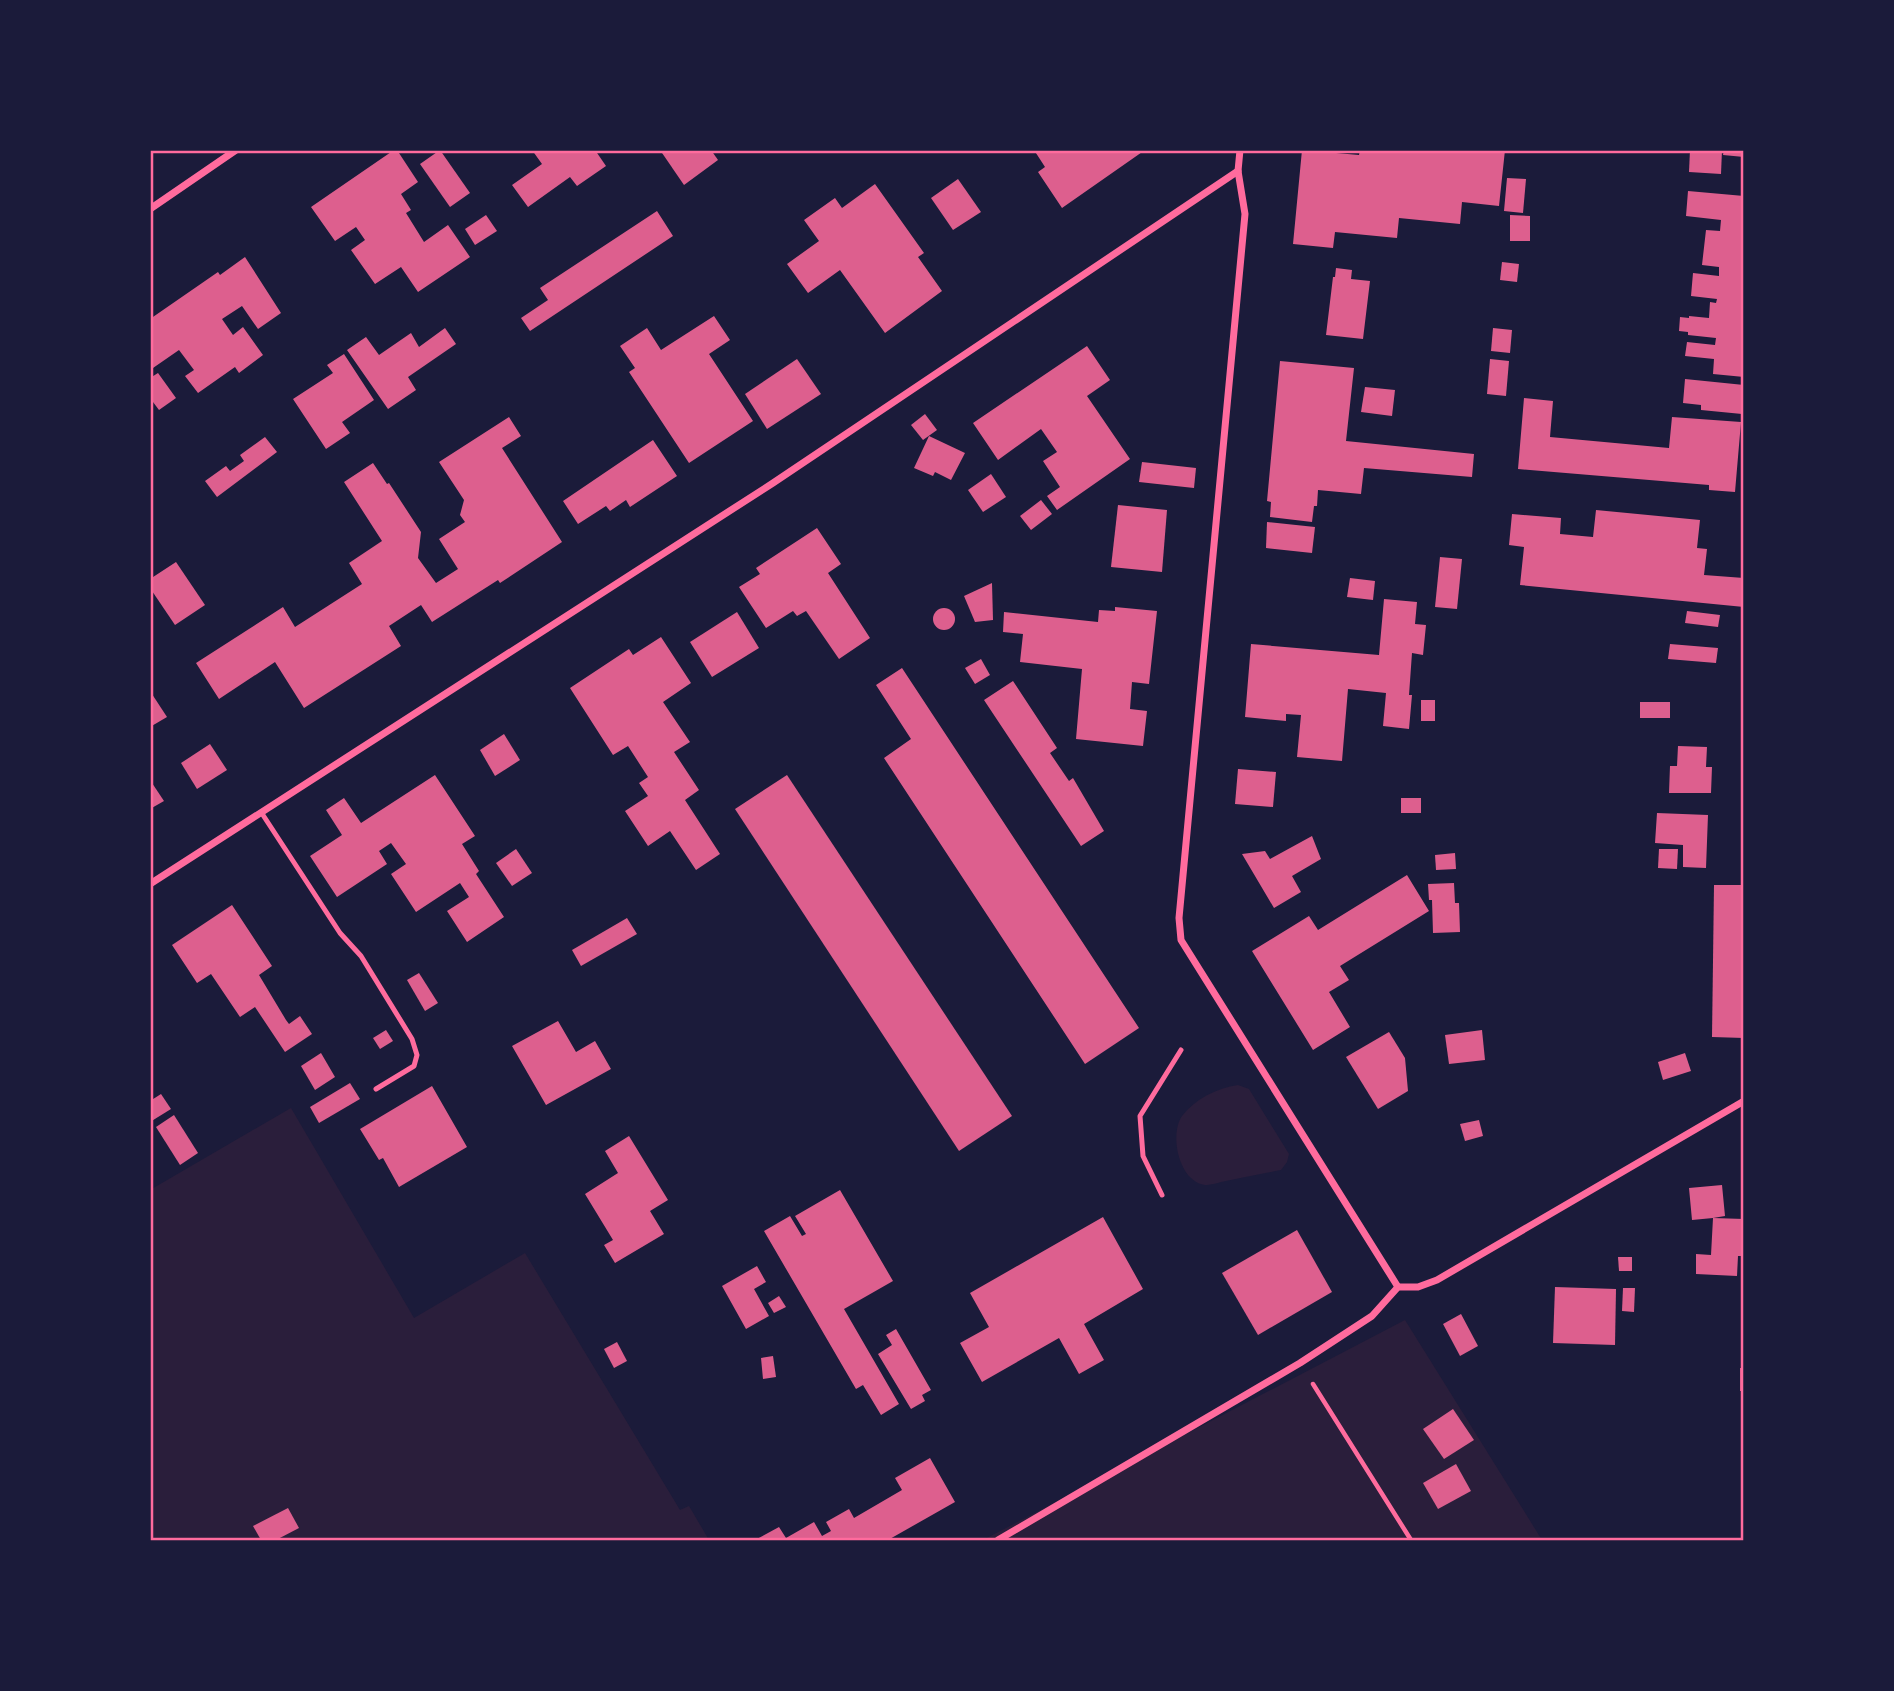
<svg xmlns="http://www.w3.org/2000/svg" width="1894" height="1691" font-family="'Zilla Slab',serif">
  <rect width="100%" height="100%" fill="#1b1b3a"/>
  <!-- green -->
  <g fill="#2a1e3b">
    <path d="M1238,1085L1249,1089L1289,1154L1287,1162L1281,1170C1261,1174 1241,1178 1221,1182C1217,1183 1210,1185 1205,1185C1179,1182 1169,1135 1182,1116C1195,1099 1217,1088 1238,1085Z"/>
    <path d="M291,1108L414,1318L525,1253L680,1510L689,1506L709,1540H151L150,1190Z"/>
    <path d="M1405,1320L1542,1540H983Z"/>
  </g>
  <!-- building -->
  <g fill="#dd5f8e">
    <path d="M394,150H397L418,182L401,194L411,210L406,213L424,242L448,225L470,257L418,292L401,267L375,284L351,250L365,240L356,227L335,241L311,207Z"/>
    <path d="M440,150L470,193L450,207L420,164Z"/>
    <path d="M532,150H595L606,166L577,186L570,177L528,207L512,185L542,164Z"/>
    <path d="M660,150H711L718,160L684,185Z"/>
    <path d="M1034,150H1145L1062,208L1038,172L1045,167Z"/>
    <path d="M1302,150L1359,155L1360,150H1505L1499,206L1462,202L1460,224L1399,218L1397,238L1335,232L1333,248L1293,244Z"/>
    <path d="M1690,150H1722L1721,174L1689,172Z"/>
    <path d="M1724,150H1744V157L1723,155Z"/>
    <path d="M1507,178L1526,179L1523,213L1504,211Z"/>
    <path d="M958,179L981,212L953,230L931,198Z"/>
    <path d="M875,184L924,253L918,257L942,291L885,333L840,270L808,293L787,264L819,241L804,220L835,198L842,208Z"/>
    <path d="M1688,191L1744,196L1741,269H1744V377L1713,374L1714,359L1685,356L1687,342L1715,345L1716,338L1688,335V332L1679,331L1680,317L1689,318V316L1709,318L1710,302L1716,303L1717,299L1691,296L1693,273L1719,276V267L1702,265L1706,230L1720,231L1721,220L1686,216Z"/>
    <path d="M657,211L673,236L530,331L521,318L548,300L540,288Z"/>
    <path d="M486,215L497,231L475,245L465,229Z"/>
    <path d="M1510,215L1530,216V241H1510Z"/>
    <path d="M245,257L281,313L258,329L242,306L222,319L233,335L243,327L263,355L239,373L235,367L198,393L185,376L194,370L179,350L153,368L150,365V319L218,272L220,275Z"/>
    <path d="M1502,262L1519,264L1517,282L1500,280Z"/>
    <path d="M1336,268L1352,270L1351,279L1370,281L1363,339L1326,335L1333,277H1335Z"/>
    <path d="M714,316L730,340L709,354L753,421L689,463L629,372L635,368L620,346L647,328L661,350Z"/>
    <path d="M445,328L456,344L408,377L416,390L388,409L347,350L366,337L379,355L411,333L419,347Z"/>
    <path d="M1493,328L1512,330L1510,353L1491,351Z"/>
    <path d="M1087,346L1110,380L1087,396L1130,459L1057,510L1047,496L1060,487L1043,461L1057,452L1041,429L998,460L973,423Z"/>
    <path d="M344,354L374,400L342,422L350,433L326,449L293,399L333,373L327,365Z"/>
    <path d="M797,359L821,394L767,429L745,394Z"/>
    <path d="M1490,359L1509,361L1506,396L1487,394Z"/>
    <path d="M1280,361L1354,368L1346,441L1474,454L1472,477L1364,468L1361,494L1318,490L1317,506H1314L1312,522L1270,517L1271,502L1267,501Z"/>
    <path d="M158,373L176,398L159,410L150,398V378Z"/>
    <path d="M1685,379L1744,385L1742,414L1701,410V405L1683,403Z"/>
    <path d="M1365,387L1395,390L1392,416L1361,412Z"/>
    <path d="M1524,398L1553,401L1550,437L1669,448L1672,417L1741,422L1735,492L1709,490V485L1518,469Z"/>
    <path d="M925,414L937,430L923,440L911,425Z"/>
    <path d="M509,417L521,436L502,448L562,542L500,583L498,580L432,622L421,605L389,626L401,646L304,708L275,662L219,699L196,663L283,607L295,627L362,584L349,563L382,541L344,482L373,463L387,484L389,483L421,532L418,558L436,583L458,569L439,539L465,522L460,515L464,500L439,462Z"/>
    <path d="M929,436L965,453L951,480L935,472L933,476L914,468Z"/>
    <path d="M265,437L277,452L217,497L205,481L226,466L230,471L244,461L240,455Z"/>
    <path d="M653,440L677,476L630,507L626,500L610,511L606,506L578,524L563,501Z"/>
    <path d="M1142,462L1196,468L1194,488L1139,482Z"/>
    <path d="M991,474L1006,497L983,512L968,490Z"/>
    <path d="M1041,500L1052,514L1031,530L1020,516Z"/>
    <path d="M1118,505L1167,510L1162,572L1111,567Z"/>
    <path d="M1596,510L1700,520L1697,548L1707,549L1704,575L1744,578V607L1520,585L1524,547L1509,545L1512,514L1561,518L1560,534L1593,537Z"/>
    <path d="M1267,522L1315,527L1312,553L1266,548Z"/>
    <path d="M817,528L841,564L828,573L870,638L839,659L806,611L797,616L793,611L766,628L739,587L760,574L756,568Z"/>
    <path d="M1440,557L1462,559L1457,609L1435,607Z"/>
    <path d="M176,562L205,605L175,625L150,588V579Z"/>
    <path d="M1350,578L1375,581L1373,600L1347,597Z"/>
    <path d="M992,583L993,620L975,622L964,596Z"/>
    <path d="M1384,599L1417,602L1415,624L1426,625L1423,655L1412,653L1409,695H1412L1409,729L1383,726L1386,693L1348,689L1342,761L1297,757L1301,715L1286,714V721L1245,717L1251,644L1379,655Z"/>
    <path d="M1115,607L1157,611L1149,684L1132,682L1130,709L1147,711L1143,746L1076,739L1082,669L1020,662L1023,634L1003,632L1004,612L1098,622L1099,610L1115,611Z"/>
    <circle cx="944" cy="619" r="11"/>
    <path d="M1687,611L1720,615L1718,627L1685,623Z"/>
    <path d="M737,612L759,648L712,677L690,642Z"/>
    <path d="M661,637L691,683L663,702L690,742L674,752L699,790L685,800L720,854L696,870L670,831L648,846L625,811L648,796L639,783L648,777L628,746L613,755L570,688L629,649L633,655Z"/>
    <path d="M1670,644L1718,648L1716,663L1668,659Z"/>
    <path d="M981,659L990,675L975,684L965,668Z"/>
    <path d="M902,668L1139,1028L1085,1064L884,758L911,739L876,685Z"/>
    <path d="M1013,681L1057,748L1050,753L1069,781L1073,778L1104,831L1081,846L984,700Z"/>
    <path d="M150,691L167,717L150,727Z"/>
    <rect x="1421" y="700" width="14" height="21"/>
    <rect x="1640" y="702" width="30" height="16"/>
    <path d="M504,734L520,760L495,776L480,750Z"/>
    <path d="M210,744L227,770L197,789L181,763Z"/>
    <path d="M1678,746L1707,747L1706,767H1712L1711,793H1669L1670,766H1677Z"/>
    <path d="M1238,769L1276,772L1273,807L1235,804Z"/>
    <path d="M435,775L475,836L462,844L479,871L476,874L504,917L467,942L447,911L469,897L460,883L416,912L391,874L406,864L391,843L379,851L387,864L337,897L310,856L342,835L326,810L344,798L361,823Z"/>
    <path d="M787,775L1012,1116L959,1151L735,809Z"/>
    <path d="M150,780L164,801L150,809Z"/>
    <rect x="1401" y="798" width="20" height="15"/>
    <path d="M1657,813L1708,815L1706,868L1683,867V845L1655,843Z"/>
    <path d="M1312,836L1321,859L1292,876L1301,892L1274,908L1242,854L1265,851L1270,859Z"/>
    <path d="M516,849L532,873L512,886L496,863Z"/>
    <path d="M1659,849H1678L1677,869L1658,868Z"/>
    <path d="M1455,853L1456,869L1436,870L1435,855Z"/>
    <path d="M1407,875L1429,911L1340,966L1349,980L1329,992L1350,1027L1313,1050L1252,951L1309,916L1318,930Z"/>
    <path d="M1454,883L1455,903H1459L1460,932L1433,933L1432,900H1429L1428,884Z"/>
    <path d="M1714,885H1744V1038L1712,1037Z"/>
    <path d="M232,905L272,966L259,975L286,1020L289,1024L300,1016L312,1034L285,1052L255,1007L240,1017L211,974L197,983L172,945Z"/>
    <path d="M627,918L637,934L581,966L572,950Z"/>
    <path d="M419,973L438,1003L425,1011L407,980Z"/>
    <path d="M558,1021L576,1052L595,1041L611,1069L546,1105L512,1046Z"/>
    <path d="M386,1030L393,1041L380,1049L373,1038Z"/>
    <path d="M1482,1030L1485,1060L1449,1064L1445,1035Z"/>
    <path d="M1389,1032L1405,1058L1408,1091L1378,1109L1346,1057Z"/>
    <path d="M321,1053L335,1077L315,1090L301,1066Z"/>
    <path d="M1685,1053L1691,1071L1663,1080L1658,1062Z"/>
    <path d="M350,1083L360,1099L319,1123L310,1107Z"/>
    <path d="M432,1086L467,1147L399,1187L383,1158L379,1160L360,1129Z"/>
    <path d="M161,1094L171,1109L150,1122V1101Z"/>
    <path d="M174,1115L198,1153L180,1165L156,1127Z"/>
    <path d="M1479,1120L1483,1136L1465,1141L1460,1124Z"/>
    <path d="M629,1136L668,1200L650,1211L664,1234L615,1263L604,1245L613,1240L585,1194L618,1173L605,1151Z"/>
    <path d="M1722,1185L1725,1216L1713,1218L1744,1219V1256H1738L1737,1276L1696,1274V1254L1711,1255L1713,1218L1692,1220L1689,1188Z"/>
    <path d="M840,1190L893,1281L844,1309L899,1404L881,1415L863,1385L856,1389L764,1231L790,1216L802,1236L806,1234L795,1216Z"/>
    <path d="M1103,1217L1143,1289L1084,1324L1104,1360L1079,1374L1059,1338L982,1382L960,1343L989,1327L970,1293Z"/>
    <path d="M1297,1230L1332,1292L1258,1335L1222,1273Z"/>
    <path d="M1618,1257H1632V1271H1619Z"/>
    <path d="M757,1266L766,1282L754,1289L769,1316L746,1329L722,1286Z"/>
    <path d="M1555,1287L1616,1289L1615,1345L1553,1343Z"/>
    <path d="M1623,1288H1635L1634,1312L1622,1311Z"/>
    <path d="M779,1296L786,1307L774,1313L768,1303Z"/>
    <path d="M1461,1314L1478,1346L1460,1356L1443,1324Z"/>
    <path d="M896,1329L931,1390L922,1395L925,1401L911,1409L878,1354L892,1345L886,1335Z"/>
    <path d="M617,1342L627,1361L614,1368L604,1349Z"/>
    <path d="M773,1356L776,1377L763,1379L761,1358Z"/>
    <rect x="1740" y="1368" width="4" height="23"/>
    <path d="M1453,1409L1474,1440L1444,1459L1423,1429Z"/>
    <path d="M930,1458L955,1502L888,1540H755L779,1527L786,1538L814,1522L822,1536L831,1531L826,1522L849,1509L854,1518L902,1490L895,1478Z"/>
    <path d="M1456,1464L1471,1491L1438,1509L1423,1483Z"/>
    <path d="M288,1508L299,1528L276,1540H261L253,1526Z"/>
  </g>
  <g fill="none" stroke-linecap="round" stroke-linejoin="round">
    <!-- path -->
    <path stroke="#ff6b9d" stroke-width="4.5" d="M1313,1384L1411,1540"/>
    <!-- service -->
    <g stroke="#ff6b9d" stroke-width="5">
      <path d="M261,812L340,933L361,956L412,1039L417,1055L414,1066L376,1089"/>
      <path d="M1162,1195L1143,1156L1140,1116L1181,1050"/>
    </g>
    <!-- minor -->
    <g stroke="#ff6b9d" stroke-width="7">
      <path d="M1240,150L1238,171L1245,214L1179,918L1181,940L1398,1287"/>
      <path d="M150,209L236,150"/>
      <path d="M150,884L773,483L1238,171"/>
      <path d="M998,1540L1300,1363L1372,1316L1398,1287H1418L1437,1280L1744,1101"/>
    </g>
  </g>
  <!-- border -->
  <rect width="1894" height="1691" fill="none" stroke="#1b1b3a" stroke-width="304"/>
  <rect x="152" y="152" width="1590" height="1387" fill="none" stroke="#ff6b9d" stroke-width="2.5"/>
</svg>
